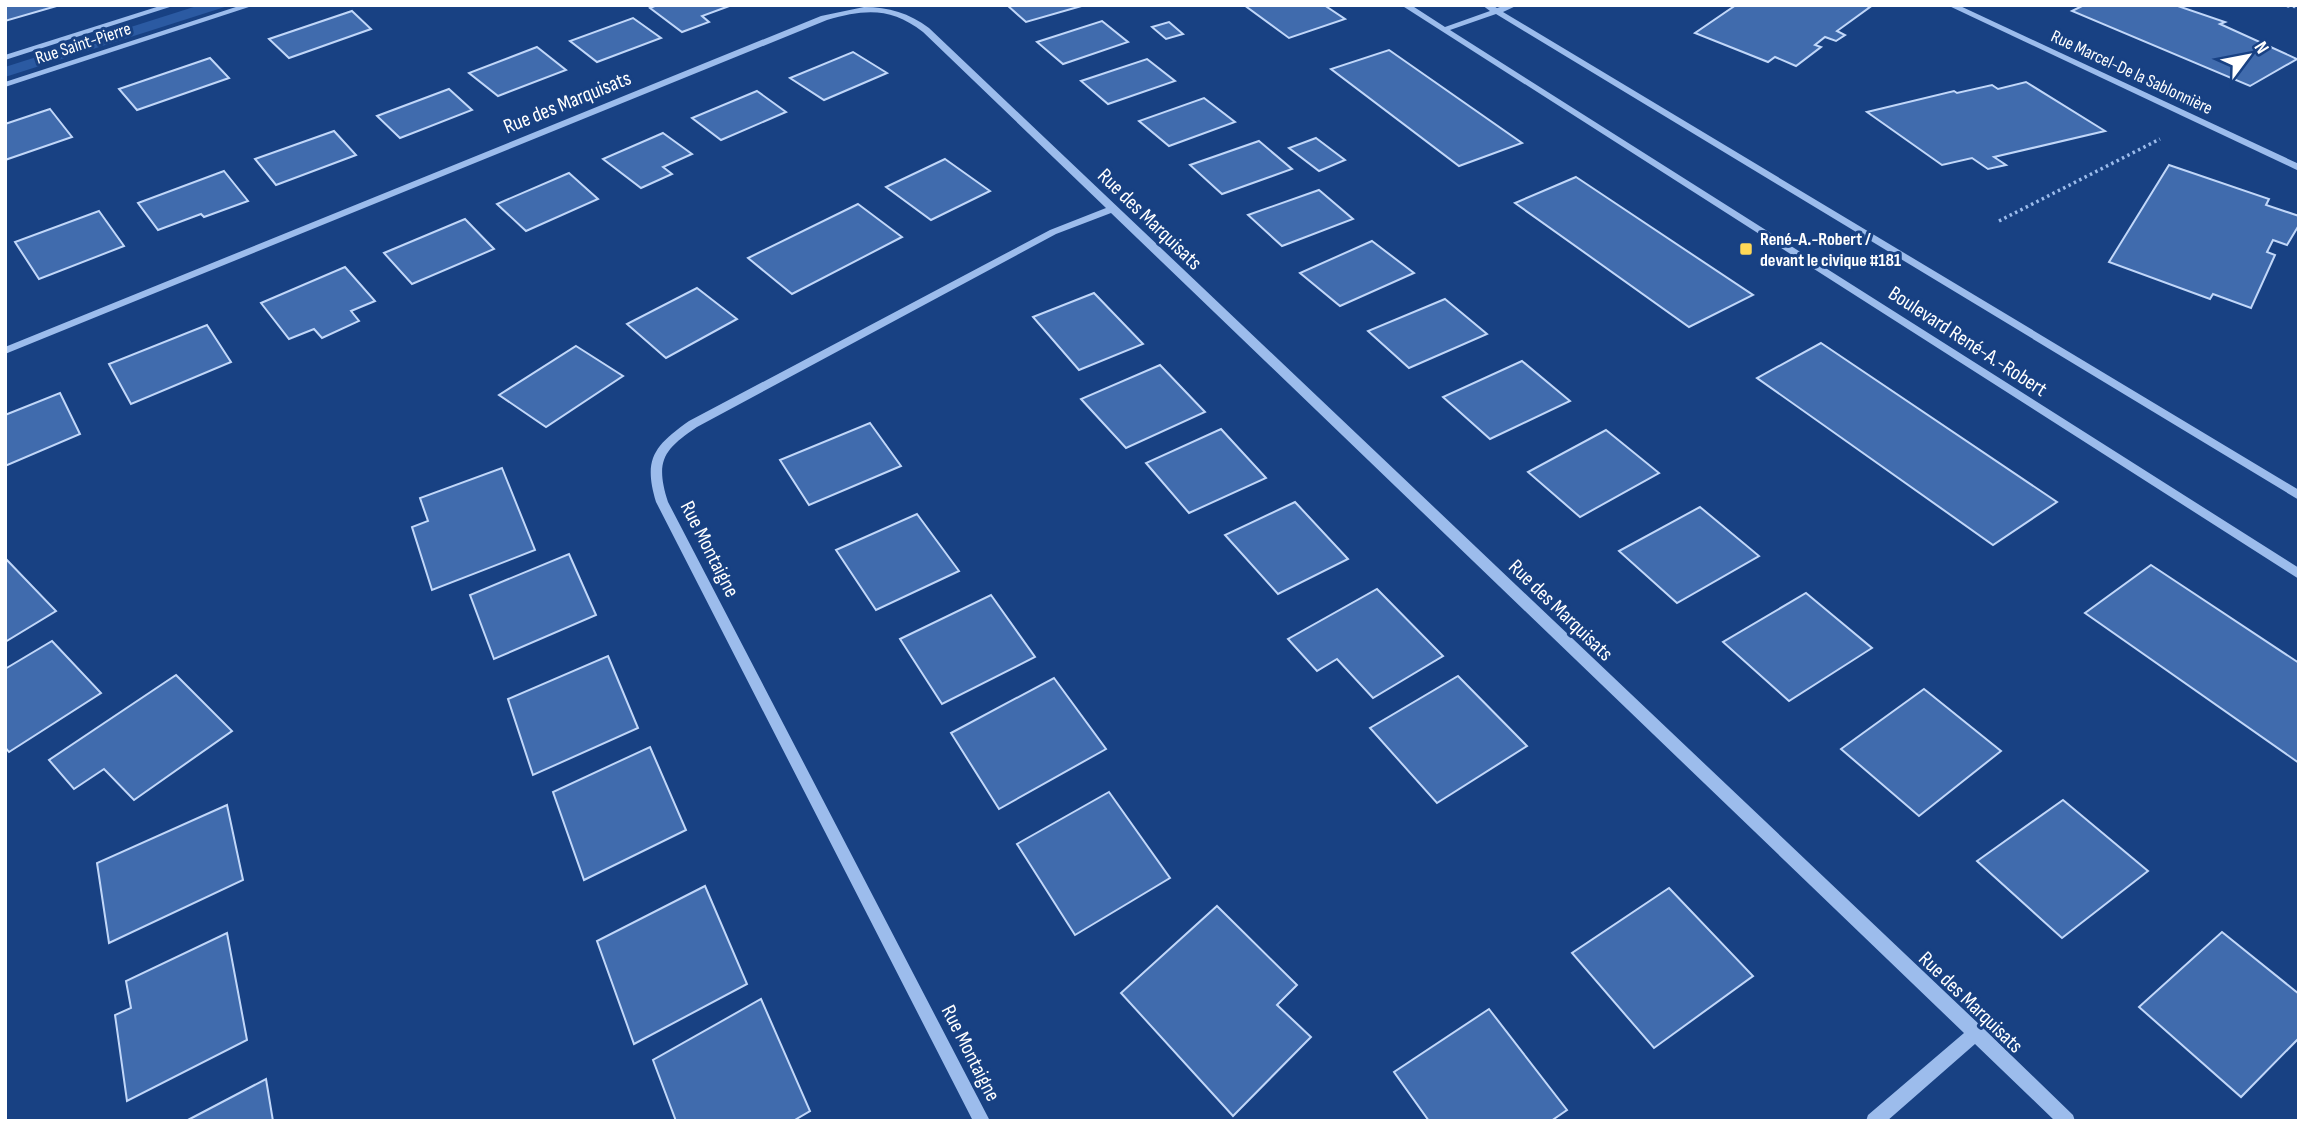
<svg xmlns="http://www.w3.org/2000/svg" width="2304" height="1126" font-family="'Sofia Sans Condensed',sans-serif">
  <rect width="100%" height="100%" fill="#184183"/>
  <!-- green -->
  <path fill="#2b5aa2" d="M200,5H231L5,77V67Z"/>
  <!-- building -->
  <g fill="#406bad" stroke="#c1d7f9" stroke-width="2">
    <path d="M5,5H60L5,21Z"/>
    <path d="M657,5H732L702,16L709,22L682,32L650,8Z"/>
    <path d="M1007,5H1085L1026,22Z"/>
    <path d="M1244,5H1324L1345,19L1289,38Z"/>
    <path d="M1736,5H1864L1870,7L1837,31L1845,35L1836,41L1825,37L1815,45L1821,47L1796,66L1775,57L1768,62L1695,33Z"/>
    <path d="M2084,5H2175L2225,22L2220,24L2297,59L2250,86L2072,11Z"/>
    <path d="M352,11L371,29L289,58L269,39Z"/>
    <path d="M633,18L661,38L597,62L570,41Z"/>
    <path d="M1102,21L1128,42L1063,64L1037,42Z"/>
    <path d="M1169,22L1183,34L1166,39L1152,27Z"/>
    <path d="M537,47L566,70L498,96L469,73Z"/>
    <path d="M1389,50L1522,143L1459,166L1331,69Z"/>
    <path d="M853,52L887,73L824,100L790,78Z"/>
    <path d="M210,58L229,78L137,110L119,89Z"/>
    <path d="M1147,59L1175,81L1108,104L1081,81Z"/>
    <path d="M2026,82L2105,131L1994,157L2006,165L1988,169L1972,158L1942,165L1867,112L1954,91L1957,93L1992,85L1998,89Z"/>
    <path d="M449,89L472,110L400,138L377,116Z"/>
    <path d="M757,91L786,112L721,140L692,118Z"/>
    <path d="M1204,98L1235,122L1169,146L1139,121Z"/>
    <path d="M50,109L72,137L5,160V124Z"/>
    <path d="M334,131L356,155L276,185L255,159Z"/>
    <path d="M663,133L692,154L663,167L672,174L641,188L603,159Z"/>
    <path d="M1316,138L1345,160L1319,171L1289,148Z"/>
    <path d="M1259,141L1292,169L1222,194L1190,165Z"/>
    <path d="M945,159L990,191L931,220L886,187Z"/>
    <path d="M2169,165L2269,199L2266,205L2299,216V225L2287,245L2273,240L2267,252L2275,255L2251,308L2213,294L2210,299L2109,262Z"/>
    <path d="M224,171L248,201L204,217L201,214L158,230L138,203Z"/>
    <path d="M569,173L598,199L526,231L497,204Z"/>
    <path d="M1576,177L1753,295L1689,327L1515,203Z"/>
    <path d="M1319,190L1353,219L1282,246L1248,215Z"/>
    <path d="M858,204L902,237L792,294L748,258Z"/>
    <path d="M99,211L124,246L39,279L15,242Z"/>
    <path d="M465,219L494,249L412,284L384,253Z"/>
    <path d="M1372,241L1414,273L1340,306L1300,273Z"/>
    <path d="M345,267L375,301L351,311L359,321L322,338L314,329L289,339L261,303Z"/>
    <path d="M697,288L737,319L666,358L627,324Z"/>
    <path d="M1094,293L1143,344L1079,370L1033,317Z"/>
    <path d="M1445,299L1487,334L1409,368L1368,331Z"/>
    <path d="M207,325L231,362L131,404L109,364Z"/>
    <path d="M1821,343L2057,502L1993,545L1757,378Z"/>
    <path d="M576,346L623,376L546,427L499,395Z"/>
    <path d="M1522,361L1570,401L1490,439L1443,397Z"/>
    <path d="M1160,365L1205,412L1126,448L1081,399Z"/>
    <path d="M60,393L80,434L5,466V415Z"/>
    <path d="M870,423L901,466L809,505L780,460Z"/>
    <path d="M1221,429L1266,478L1189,513L1146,463Z"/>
    <path d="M1606,430L1659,473L1580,517L1528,472Z"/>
    <path d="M502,468L535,550L432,590L412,527L428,521L420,498Z"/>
    <path d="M1295,502L1348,559L1278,594L1225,535Z"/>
    <path d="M1700,507L1759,556L1677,603L1619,551Z"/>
    <path d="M917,514L959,571L876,610L836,550Z"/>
    <path d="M569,554L596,615L494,659L470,595Z"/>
    <path d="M5,558L56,611L5,642Z"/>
    <path d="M2151,565L2299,663V763L2085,613Z"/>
    <path d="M1377,589L1443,656L1373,698L1337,659L1317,671L1288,639Z"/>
    <path d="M1806,593L1872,648L1789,701L1723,642Z"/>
    <path d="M991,595L1035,657L942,704L900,639Z"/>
    <path d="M52,641L101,693L9,752L5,747V669Z"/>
    <path d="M608,656L638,728L533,775L508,699Z"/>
    <path d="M176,675L232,731L134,800L104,769L74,789L49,760Z"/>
    <path d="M1458,676L1527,746L1437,803L1370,728Z"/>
    <path d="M1054,678L1106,749L999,809L951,733Z"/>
    <path d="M1924,689L2001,751L1919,816L1841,749Z"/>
    <path d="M650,747L686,830L584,880L553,792Z"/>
    <path d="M1109,792L1170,878L1075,935L1017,844Z"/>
    <path d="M2063,800L2148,871L2062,938L1977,861Z"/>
    <path d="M227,805L243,880L109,943L97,863Z"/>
    <path d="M705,886L747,984L634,1044L597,941Z"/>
    <path d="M1669,888L1753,976L1654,1048L1572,953Z"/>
    <path d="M1217,906L1297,985L1277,1005L1311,1037L1233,1116L1121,993Z"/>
    <path d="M2222,932L2299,994V1038L2241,1097L2139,1007Z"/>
    <path d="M227,933L247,1040L127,1101L115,1015L131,1008L126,981Z"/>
    <path d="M761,999L810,1111L793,1121H676L653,1060Z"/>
    <path d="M1489,1009L1567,1110L1551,1121H1429L1394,1072Z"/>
    <path d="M266,1079L273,1121H186Z"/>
  </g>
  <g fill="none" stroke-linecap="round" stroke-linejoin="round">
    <!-- path -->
    <g stroke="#9cbcec" stroke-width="3.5" stroke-dasharray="2.5 3.5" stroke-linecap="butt">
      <path d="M2281,5L2299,7"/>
      <path d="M1999,221L2160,139"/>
    </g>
    <!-- minor -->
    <g fill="#9cbcec" fill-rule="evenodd">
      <path d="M163,5H176L5,60V55Z"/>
      <path d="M242,5H255L5,87V82Z"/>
      <path d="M1401,5H1411L1445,27L1490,11L1482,5H1492L1497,8L1506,5H1518L1503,12L2299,490V500L1496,14L1450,30L2299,568V579Z"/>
      <path d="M1947,5H1958L2299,164V171Z"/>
      <path d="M864,7C889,7 909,13 929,28L1982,1027L2073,1115L2075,1121H2055L1975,1044L1887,1121H1866L1868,1115L1964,1033L1111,213L1056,234L697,427C663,450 655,461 668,502L990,1121H973L656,502C643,459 654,446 689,421L1050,230L1106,208L923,32C891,7 865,9 827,20L5,354V347L821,16Z"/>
    </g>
  </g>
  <!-- markers -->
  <rect fill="#ffd857" stroke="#184183" stroke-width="2.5" x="1739" y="242" width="14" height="14" rx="3.5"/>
  <g text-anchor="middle" stroke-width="6" stroke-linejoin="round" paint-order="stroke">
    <!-- far-street labels -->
    <g font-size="18" fill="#fff" stroke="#184183">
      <text transform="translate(83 43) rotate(-18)" y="6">Rue Saint-Pierre</text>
      <text transform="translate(2132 72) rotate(25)" y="6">Rue Marcel-De la Sablonnière</text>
    </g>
    <!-- far-poi labels -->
    <g font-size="18" font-weight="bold" fill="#fff" stroke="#184183" text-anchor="start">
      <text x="1760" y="245">René-A.-Robert /<tspan x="1760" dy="21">devant le civique #181</tspan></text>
    </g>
    <!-- street labels -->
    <g font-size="21" fill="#fff" stroke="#184183">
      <text transform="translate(567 102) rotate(-22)" y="7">Rue des Marquisats</text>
      <text transform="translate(1150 219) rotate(44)" y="7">Rue des Marquisats</text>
      <text transform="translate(1968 341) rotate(33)" y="7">Boulevard René-A.-Robert</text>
      <text transform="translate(710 549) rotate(63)" y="7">Rue Montaigne</text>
      <text transform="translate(1561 610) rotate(44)" y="7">Rue des Marquisats</text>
      <text transform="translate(1971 1002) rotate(44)" y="7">Rue des Marquisats</text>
      <text transform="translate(971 1053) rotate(63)" y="7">Rue Montaigne</text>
    </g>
  </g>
  <!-- border -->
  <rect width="2304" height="1126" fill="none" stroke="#ffffff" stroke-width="14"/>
  <!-- north arrow -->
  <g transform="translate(2248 56) rotate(58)" stroke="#184183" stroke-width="5" paint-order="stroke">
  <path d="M0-5L12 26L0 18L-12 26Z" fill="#ffffff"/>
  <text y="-10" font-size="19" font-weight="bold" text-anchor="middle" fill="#ffffff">N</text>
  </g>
</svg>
